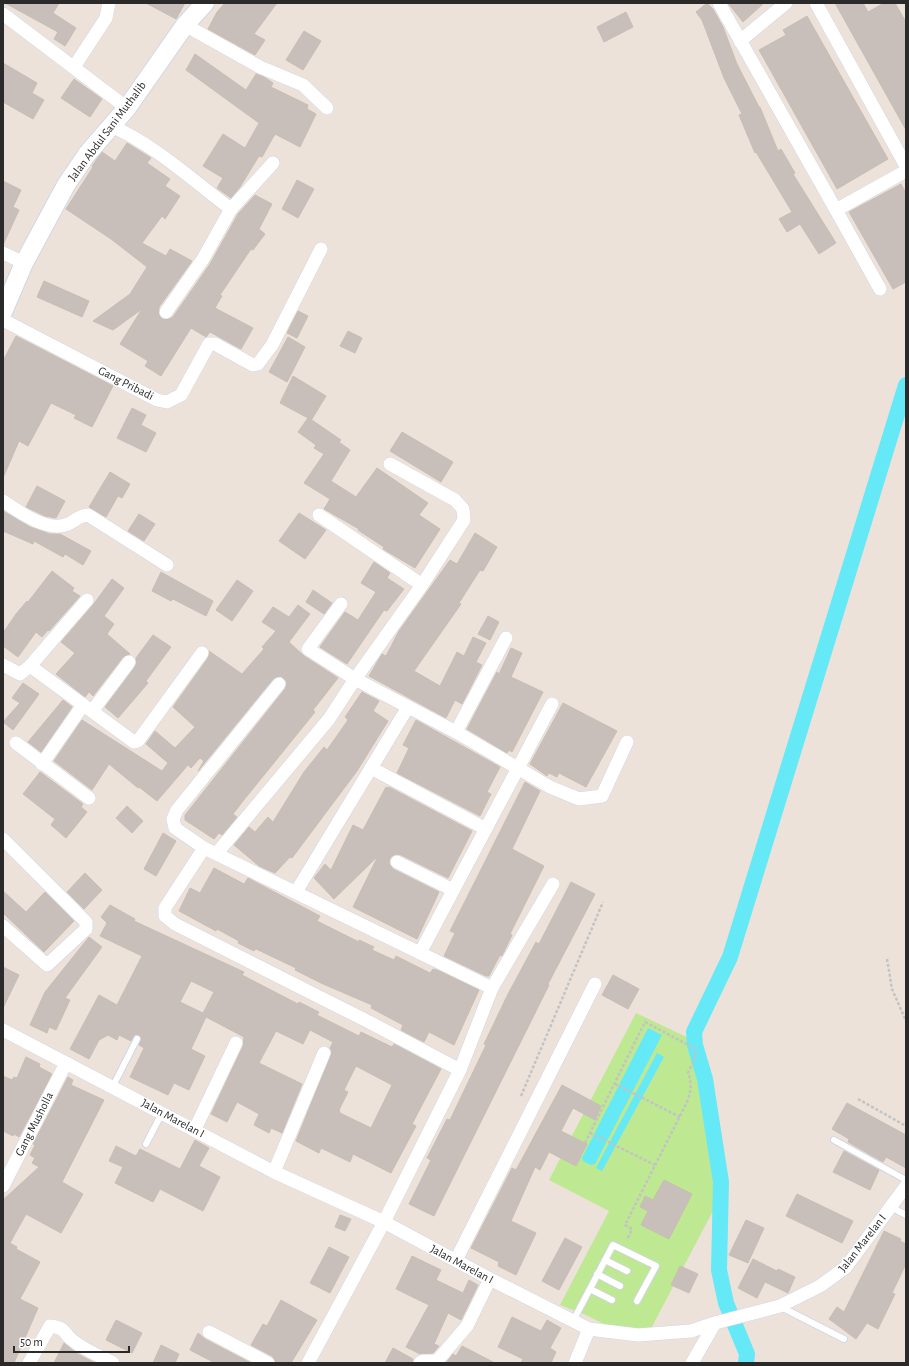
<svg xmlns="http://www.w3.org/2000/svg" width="909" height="1366" font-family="'Alegreya Sans',sans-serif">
  <rect width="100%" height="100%" fill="#ede2da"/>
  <!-- green -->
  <path fill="#bee892" d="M636,1013L695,1041L705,1081L721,1182L714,1209L647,1336L614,1329L586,1315L560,1305L609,1211L549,1180Z"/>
  <!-- water -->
  <g fill="#65e9f7">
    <path d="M648,1028L662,1035L595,1164L591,1165L583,1161L582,1158Z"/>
    <path d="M657,1053L664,1057L602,1171L596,1168Z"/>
  </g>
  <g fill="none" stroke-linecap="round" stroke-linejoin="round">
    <!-- canal -->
    <path stroke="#65e9f7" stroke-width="16" d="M746,1363L747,1354L726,1303L719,1270L721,1182L705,1079L695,1045L694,1032L730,957L906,385"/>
  </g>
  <!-- building -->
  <g fill="#c8bfba" stroke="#c9beb4" fill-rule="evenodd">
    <path d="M5,3H59L53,13L76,28L65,46L54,39L58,32Z"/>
    <path d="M146,3H185L176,19Z"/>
    <path d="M225,3H277L254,34L265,40L255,55L208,29L217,12Z"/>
    <path d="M707,3L713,9L723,27L737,64L759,107H760L778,151L781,149L795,173L793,174L836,243L819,254L800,224L787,232L779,219L792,212L756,152L755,153L739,115L742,114L724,78L702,20L696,12Z"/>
    <path d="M728,3H764L743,22Z"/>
    <path d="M835,3H863L868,12L884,3H895L906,22V130Z"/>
    <path d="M626,12L633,27L604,42L597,27Z"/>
    <path d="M807,16L888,159L837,189L759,50L786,35L783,30Z"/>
    <path d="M304,31L321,41L303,70L286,60Z"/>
    <path d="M195,54L246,90L256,74L264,77L273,83L271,87L308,105L307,109L316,114L300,147L275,134L262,157L259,156L240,187L231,198L217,188L223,178L203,166L223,134L245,148L259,123L186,70Z"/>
    <path d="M3,63L37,83L32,93L44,100L33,119L3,102Z"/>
    <path d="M74,79L102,99L90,117L61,98Z"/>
    <path d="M127,143L151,158L147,163L170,179L165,186L180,196L165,219L162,216L142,243L166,256L170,249L192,261L159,307V315L162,319H169L173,317L210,264L238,214L255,195L272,204L259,229L265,234L253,250L251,249L220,295L222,296L215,308L253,328L241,349L210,332L206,337L191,328L161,376L145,366L148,361L120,344L142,309L113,330L93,321L130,294L147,267L111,239L66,209L93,167L92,166L102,152L115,161Z"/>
    <path d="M297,180L314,189L298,218L282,209Z"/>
    <path d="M3,181L21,190L13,207L19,210L3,245Z"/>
    <path d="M901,184L906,193V282L893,289L849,212Z"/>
    <path d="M44,281L89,301L82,317L37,297Z"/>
    <path d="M298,311L308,316L297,338L287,333Z"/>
    <path d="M348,331L362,338L355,353L340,346Z"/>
    <path d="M16,336L113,386L92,427L74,418L76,415L51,403L28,446L19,441L3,478V361Z"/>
    <path d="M288,337L305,347L287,382L269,372Z"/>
    <path d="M293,376L326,396L312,419L309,418L341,440L339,442L350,450L331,481L356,497L377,468L428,503L419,515L440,529L415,568L383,549L384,547L358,530L359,529L324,509L330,499L304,483L324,454L314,448L316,445L298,432L308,418L280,403Z"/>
    <path d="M132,408L146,415L141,425L156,433L146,452L117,438Z"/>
    <path d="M402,432L453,462L441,482L390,451Z"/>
    <path d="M110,472L130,484L122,498L118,496L106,517L89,507Z"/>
    <path d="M37,486L65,501L56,518L45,516L26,507Z"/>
    <path d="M3,511L30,527L50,534H60L91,551L83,565L65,554L63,557L34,541L33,544L3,531Z"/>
    <path d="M299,513L326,530L305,559L279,541Z"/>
    <path d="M139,514L155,524L144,541L128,531Z"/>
    <path d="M475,533L497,547L483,571L480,570L459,603L461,604L414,671L440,686L457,652L464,656L473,637L486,643L476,662L482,665L462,704L455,700L446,718L369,676L376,664L382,654L386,656L399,631L450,560L457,564Z"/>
    <path d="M374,562L390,573L387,578L404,589L387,611L384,610L347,664L320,647L345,612L358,620L376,592L361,583Z"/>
    <path d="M52,571L74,588L72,591L80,596L49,631L48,630L42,637L36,632L18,657L3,646V633L16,614L27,601L28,602Z"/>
    <path d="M161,572L213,601L206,616L173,599L171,601L152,591Z"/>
    <path d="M112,579L124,588L104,616L114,624L107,634L130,654L123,657L93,696L89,692L85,697L56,674L75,653L61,642L93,605Z"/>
    <path d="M237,580L253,591L232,621L216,610Z"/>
    <path d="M313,590L332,603L324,614L306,602Z"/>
    <path d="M298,605L310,614L289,642L304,656L338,678L313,710L315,712L243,801L233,814L237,817L222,835L219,833L214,839L185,820V815L285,689L287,682L281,676L273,679L198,771L204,761L200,758L191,768L188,765L157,801L139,787L138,788L109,764L92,790L54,761L82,720L162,771L168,763L146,744L155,731L175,748L195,727L173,707L208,658L209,651L242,674L264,649L262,647L276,631L262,622L273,607L289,617Z"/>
    <path d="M488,616L499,622L490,640L478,634Z"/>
    <path d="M153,635L171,647L146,681L148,683L118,718L105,707L135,667L136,658Z"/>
    <path d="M511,648L522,653L511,677L543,692L512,752L509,750L507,753L467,729L497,672L499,674Z"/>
    <path d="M23,683L39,694L13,730L3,722L20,703L12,698Z"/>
    <path d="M362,692L379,701L373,711L388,721L357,771L292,858L290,857L275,873L259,866L234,845L249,827L255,832L268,817L273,822L304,772L324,747L327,750L348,720L345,717Z"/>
    <path d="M63,700L72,707L41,752L28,742Z"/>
    <path d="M563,703L617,731L586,787L559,773L557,777L549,773L547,776L530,764Z"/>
    <path d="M416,720L500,767L487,792L491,794L480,816L397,773L409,748L403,745Z"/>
    <path d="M40,772L83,804L81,807L87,812L66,838L51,825L55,819L23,794Z"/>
    <path d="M525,782L540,791L512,849L544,866L510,934L512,935L502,956L500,955L489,976H486L444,956L455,933L450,931Z"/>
    <path d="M386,787L388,788L389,787L472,831L448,878L401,855L396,854L390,858L389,863L393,869L439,892L417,939L353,907L378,856L334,899L314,878L325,864L331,870L353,825L363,830Z"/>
    <path d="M127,806L143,821L132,833L116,818Z"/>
    <path d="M163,833L176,841L156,876L144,869Z"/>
    <path d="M214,868L244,884L248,878L263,886L320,916L317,921L359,942V940L374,947L372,950L394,960L396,956L430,973L433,969L437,970L479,990L454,1045L429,1032L424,1042L401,1030L403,1025L371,1008L372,1005L323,984L295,970L296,968L256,949L254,951L238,943L239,941L217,929L216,931L179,911L190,888L200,893Z"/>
    <path d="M85,873L102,890L84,909L67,892Z"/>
    <path d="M571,882L595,894L548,984L549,985L434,1216L409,1204L431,1160L427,1158L447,1119L450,1120L486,1045L484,1044L508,994L536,942L539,944Z"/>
    <path d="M3,891L26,912L45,892L74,921L44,952L3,913Z"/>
    <path d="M110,905L135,919L134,921L244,972L242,975L298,1004L299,1002L319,1012L317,1015L359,1036L361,1032L392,1047L394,1044L441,1069L412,1124L416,1126L391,1173L353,1154L350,1162L321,1148L319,1153L296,1141L332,1052L330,1048L333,1042L310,1030L303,1044L276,1031L259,1063L302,1084L282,1133L271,1128L269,1133L254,1125L259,1114L237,1102L227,1122L211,1114L243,1046L244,1037L206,1017L191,1049L205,1056L189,1090L174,1083L168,1095L130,1077L144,1048L139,1045L141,1039L139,1035H134L131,1041L119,1035L117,1040L108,1035L99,1040L89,1059L70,1049L99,995L117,1005L142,956L100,936L107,923L101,917ZM191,981L214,992L203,1013L180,1002ZM356,1066L392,1085L371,1128L340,1113L339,1110L348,1092L344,1090Z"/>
    <path d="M89,937L102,947L65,998L70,1000L56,1030L49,1027L47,1033L30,1025L45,992Z"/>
    <path d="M3,967L19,975L3,1008Z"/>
    <path d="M613,975L639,989L628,1009L602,995Z"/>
    <path d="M26,1057L40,1064L39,1067L52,1074L19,1137L14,1134L13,1136L3,1131V1076L12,1080L14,1077L17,1078Z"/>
    <path d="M68,1077L73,1080L71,1085L104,1100L62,1182L83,1194L61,1233L26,1214L10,1243L17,1247L16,1249L40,1262L20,1299L38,1308L14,1363H3V1200L39,1167L32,1163L35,1158L30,1155L35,1145L33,1144Z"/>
    <path d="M562,1085L601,1106L595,1120L573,1108L561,1131L587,1144L576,1166L549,1152L540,1170L535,1167L511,1221L536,1233L516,1275L498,1266L499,1262L471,1248L512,1168L516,1170Z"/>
    <path d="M847,1103L906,1135V1168L886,1157L883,1162L848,1142L849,1139L832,1129Z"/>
    <path d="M195,1140L209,1148L199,1166L220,1177L203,1211L160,1189L153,1202L115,1183L123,1167L109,1161L116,1146L136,1156L140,1149L180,1169Z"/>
    <path d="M844,1151L879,1170L870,1190L833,1172Z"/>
    <path d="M664,1180L692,1194L669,1239L641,1225L648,1211L640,1207L645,1196L653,1200Z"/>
    <path d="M797,1194L853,1221L842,1243L786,1216Z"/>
    <path d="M340,1215L351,1219L345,1231L335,1227Z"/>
    <path d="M746,1220L764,1228L748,1263L729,1255Z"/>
    <path d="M884,1231L901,1239L900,1241L906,1244V1264L892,1293L895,1294L878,1329L867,1323L856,1339L829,1319L837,1307L844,1312Z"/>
    <path d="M565,1238L582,1247L559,1290L542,1281Z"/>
    <path d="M329,1247L349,1257L330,1293L310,1283Z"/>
    <path d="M412,1256L441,1270L436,1280L463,1293L469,1280L478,1285L461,1320L448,1313L434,1344L439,1346L433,1353L420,1354L406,1347L429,1305L396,1289Z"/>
    <path d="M753,1259L777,1271L778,1269L795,1277L788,1293L765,1282L757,1298L738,1288Z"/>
    <path d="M680,1266L698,1274L689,1293L671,1285Z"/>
    <path d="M281,1300L317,1320L291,1363H276L272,1356L251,1345L263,1324L267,1326Z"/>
    <path d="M512,1317L541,1331L547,1320L561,1328L550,1348L556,1352L551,1363H521L523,1359L498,1347Z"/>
    <path d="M116,1320L142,1333L132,1353L106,1340Z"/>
    <path d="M198,1333L205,1339L251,1363H215L190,1350Z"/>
    <path d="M64,1343L76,1353L95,1363H54Z"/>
    <path d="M161,1345L179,1354L175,1363H153Z"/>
    <path d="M462,1346L495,1363H446L453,1354L456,1356Z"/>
    <path d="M393,1348L413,1359L412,1363H385Z"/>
  </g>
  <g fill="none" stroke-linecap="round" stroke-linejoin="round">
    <!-- lane casing -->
    <g stroke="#d0d7e4" stroke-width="8">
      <g id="lane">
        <path d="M113,1086L137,1039"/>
        <path d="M834,1140L906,1180"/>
        <path d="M146,1144L162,1113"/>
        <path d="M891,1207L906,1215"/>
        <path d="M605,1260L627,1271"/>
        <path d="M597,1274L620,1286"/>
        <path d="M590,1289L612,1300"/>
        <path d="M781,1307L844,1339"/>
        <path d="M573,1321L613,1245L656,1266L637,1301"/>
      </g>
    </g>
    <!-- street casing -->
    <g stroke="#d0d7e4" stroke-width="14">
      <g id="street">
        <path d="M719,3L836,210L906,171"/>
        <path d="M816,3L906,166"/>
        <path d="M3,14L127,108"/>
        <path d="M185,25L260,67L303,85L327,108"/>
        <path d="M740,41L786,3"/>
        <path d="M74,67L106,18L109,3"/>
        <path d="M111,126C155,145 192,180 231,209L203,259L166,312"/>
        <path d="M231,209L273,163"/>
        <path d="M836,210L880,289"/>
        <path d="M3,253L24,263"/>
        <path d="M3,320L157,400L167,402L181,395L209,344H215L253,365L258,364L272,345L321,249"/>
        <path d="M3,501C19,512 48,533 68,524C76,521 79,515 88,515L167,565"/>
        <path d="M319,515L422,585"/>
        <path d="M341,604L308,649L355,679L456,732L550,787L579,799L602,796L627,742"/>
        <path d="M3,665L20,674L30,666L134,742L138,741L202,653"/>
        <path d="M30,666L87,600"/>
        <path d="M279,684L177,810L173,819L175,828L204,848L492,988"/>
        <path d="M93,710L129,662"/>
        <path d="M456,732L506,638"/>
        <path d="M16,743L89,798"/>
        <path d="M42,764L83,705"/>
        <path d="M371,768L486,829"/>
        <path d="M3,839L86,922V929L47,965L3,926"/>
        <path d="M204,848L165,908V916L175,924L367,1021L460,1070"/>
        <path d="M217,853L329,719L355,679L422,585L464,520L463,509L455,500L390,464"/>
        <path d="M397,862L453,890"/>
        <path d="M296,892L408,707"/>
        <path d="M420,953L552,704"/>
        <path d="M3,1030L274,1172L384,1222L490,1279L589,1329L638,1335L691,1331L715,1323L780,1306L820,1286L846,1267L906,1186"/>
        <path d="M195,1129L236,1043"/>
        <path d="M274,1172L324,1053"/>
        <path d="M3,1186L66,1063"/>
        <path d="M456,1260L595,984"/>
        <path d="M209,1332L268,1363"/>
        <path d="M29,1363L50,1326C66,1328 62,1331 71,1339C82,1349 100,1356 113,1363"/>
        <path d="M308,1363L384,1222L460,1070L492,988L553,884"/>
        <path d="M420,1363L423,1361H437L467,1326L490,1279"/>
        <path d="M575,1363L589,1329"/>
        <path d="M692,1363L715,1323"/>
      </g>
    </g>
    <!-- secondary casing -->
    <g stroke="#d0d7e4" stroke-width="20">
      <path id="secondary" d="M3,312L24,263L66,185L87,154L127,108L185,25L205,3"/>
    </g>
    <!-- path -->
    <g stroke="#c3c3c3" stroke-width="2.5" stroke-dasharray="3 2" stroke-linecap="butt">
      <path d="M887,959L892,989L906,1021"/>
      <path d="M615,1084L680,1117"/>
      <path d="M521,1096L603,902"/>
      <path d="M858,1099L906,1126"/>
      <path d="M590,1133L655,1165"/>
      <path d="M585,1143L645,1022L694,1048L696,1056L688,1073C692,1084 691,1091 687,1102L625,1225L632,1229L627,1240"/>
    </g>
    <!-- lane -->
    <use href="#lane" stroke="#fff" stroke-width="6"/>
    <!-- street -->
    <use href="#street" stroke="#fff" stroke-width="13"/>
    <!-- secondary -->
    <use href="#secondary" stroke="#fff" stroke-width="18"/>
  </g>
  <g text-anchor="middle" stroke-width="3" stroke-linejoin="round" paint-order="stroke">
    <!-- street labels -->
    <g font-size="12" fill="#2a2a2a" stroke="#fff">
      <text transform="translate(107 131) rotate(-53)" y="4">Jalan Abdul Sani Muthalib</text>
      <text transform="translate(126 383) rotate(27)" y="4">Gang Pribadi</text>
      <text transform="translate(173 1118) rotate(28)" y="4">Jalan Marelan I</text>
      <text transform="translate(34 1124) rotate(-63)" y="4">Gang Musholla</text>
      <text transform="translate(862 1243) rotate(-52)" y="4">Jalan Marelan I</text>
      <text transform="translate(462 1264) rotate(28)" y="4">Jalan Marelan I</text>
    </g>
  </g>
  <!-- border -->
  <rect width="909" height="1366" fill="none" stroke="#2a2a2a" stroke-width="8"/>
  <!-- scale -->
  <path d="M14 1346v6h115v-6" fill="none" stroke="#2a2a2a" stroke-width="2"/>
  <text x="20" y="1346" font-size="12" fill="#2a2a2a" stroke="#ffffff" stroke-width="3" paint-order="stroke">50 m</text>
</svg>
